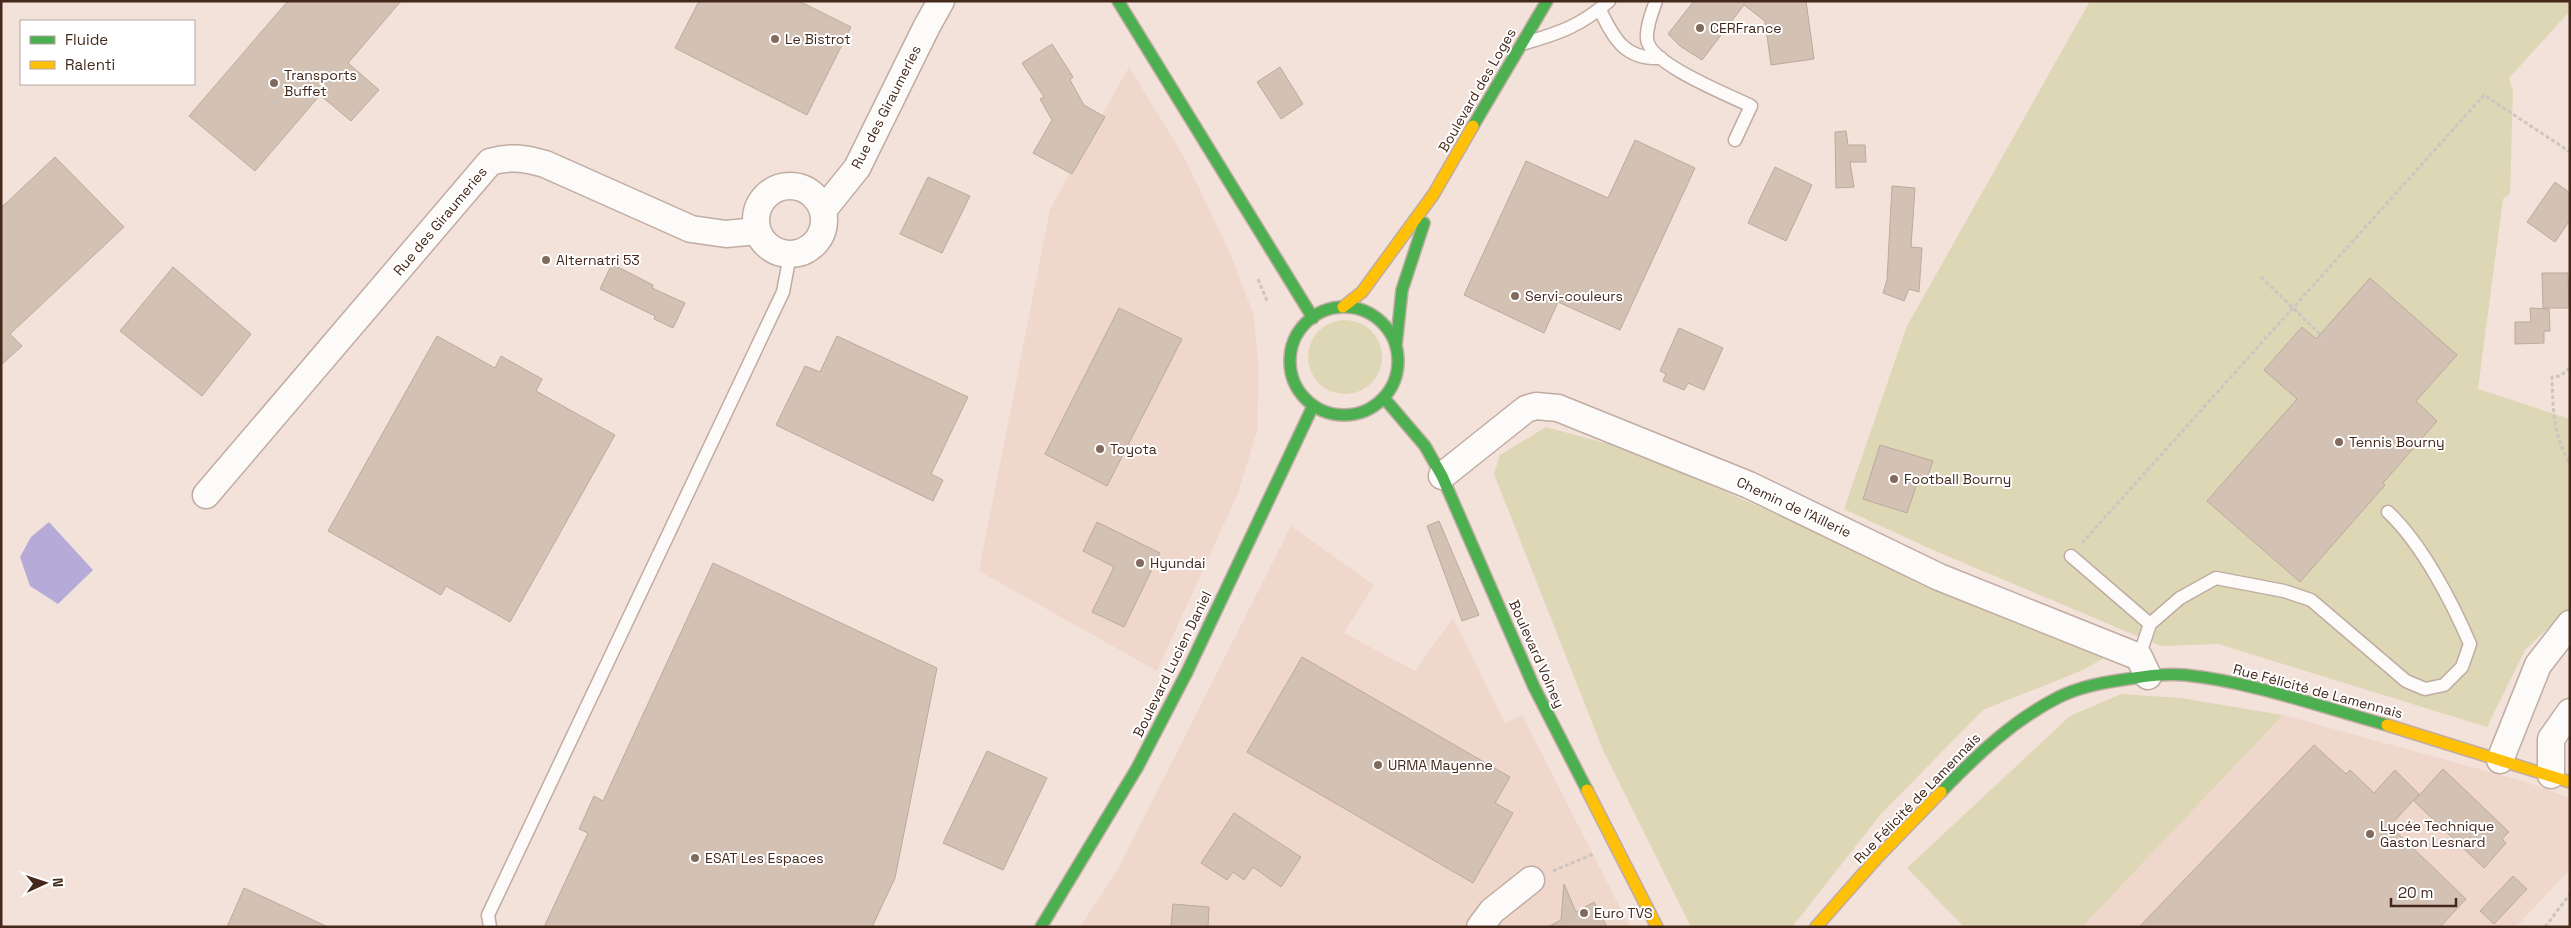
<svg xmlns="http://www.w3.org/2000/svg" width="2571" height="928" font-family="'Space Grotesk',sans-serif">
  <rect width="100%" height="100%" fill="#f2e2da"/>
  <!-- built -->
  <g fill="#f0d7cb">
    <path d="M1129,67L1184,157L1229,251L1253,313L1259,367L1257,431L1238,493L1157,671L979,571L1050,209Z"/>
    <path d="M1291,526L1374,585L1344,633L1415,671L1453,618L1505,723L1522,715L1630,927H1080L1117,871Z"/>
    <path d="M2283,715L2526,782L2570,798V869L2516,927H2082Z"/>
  </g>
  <!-- green -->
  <g fill="#ded7b6">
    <path d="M2090,1H2570V11L2509,78L2513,91L2510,194L2503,199L2478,389L2570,419V607L2525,650L2487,727L2218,644L2161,646L1933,550L1844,509L1907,326Z"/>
    <circle cx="1345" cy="357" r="37"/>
    <path d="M1546,427L1630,450L2104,658L2083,670L1983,710L1881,814L1792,927H1691L1603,750L1494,474L1500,455Z"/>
    <path d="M2121,694L2181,698L2283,715L2082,927H1964L1907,868L2070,716Z"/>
  </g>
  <!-- water -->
  <path fill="#b6abd8" d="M49,522L93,570L58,604L30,586L20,557L31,537Z"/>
  <!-- building -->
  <g fill="#d3c2b4" stroke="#baaa9c">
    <path d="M288,1H401L348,63L379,90L351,121L320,95L255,171L189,116Z"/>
    <path d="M699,1H799L851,27L807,115L675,48Z"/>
    <path d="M1694,1H1806L1814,59L1771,65L1765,21L1744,5L1702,60L1680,46L1668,34Z"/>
    <path d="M1052,44L1073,77L1070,80L1084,105L1105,117L1072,174L1033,153L1052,120L1040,99L1044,97L1022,63Z"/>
    <path d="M1280,67L1303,104L1281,119L1257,82Z"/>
    <path d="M1846,131L1848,145H1865L1866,162H1850L1854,187L1836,188L1835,132Z"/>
    <path d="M1635,140L1695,168L1620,330L1558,302L1544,333L1464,295L1526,161L1608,198Z"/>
    <path d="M55,157L124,227L10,334L22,346L1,365V208Z"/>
    <path d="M1775,167L1812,185L1786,241L1748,223Z"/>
    <path d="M928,177L970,196L942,253L900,234Z"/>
    <path d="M2555,182L2570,193V220L2555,242L2527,222Z"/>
    <path d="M1892,186L1915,188L1911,247L1922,248L1919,292L1909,289L1904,301L1883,293L1887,280Z"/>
    <path d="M612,264L653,285L652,288L685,303L673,328L654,319L655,316L600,289Z"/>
    <path d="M173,267L251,334L202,396L120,331Z"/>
    <path d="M2542,273H2568L2569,308H2543Z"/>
    <path d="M2370,278L2457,355L2416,401L2437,421L2383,483L2385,485L2300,582L2207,501L2297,399L2264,370L2302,327L2316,339Z"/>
    <path d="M1119,308L1182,339L1107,486L1045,454Z"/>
    <path d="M2530,308L2549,309L2550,331H2544V343L2515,344V322H2531Z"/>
    <path d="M1679,328L1723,348L1704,390L1688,383L1684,390L1663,381L1666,374L1660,371Z"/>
    <path d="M437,336L495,368L501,356L542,379L536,391L615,435L510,622L446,586L441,595L328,531Z"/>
    <path d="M837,336L968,397L931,474L943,480L933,501L776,425L805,366L820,372Z"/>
    <path d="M1880,445L1933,461L1926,481L1919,478L1907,513L1863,499Z"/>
    <path d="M1439,521L1479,615L1462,621L1427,526Z"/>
    <path d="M1097,522L1160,553L1124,627L1092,612L1114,567L1083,551Z"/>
    <path d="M713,563L937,668L895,878L872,927H544L588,833L579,829L594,796L603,801Z"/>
    <path d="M1302,657L1510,777L1495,803L1513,813L1473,883L1247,752Z"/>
    <path d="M2314,745L2346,774L2350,770L2374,793L2395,770L2419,794L2390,826L2466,899L2440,927H2139Z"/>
    <path d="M987,751L1047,778L1003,870L943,843Z"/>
    <path d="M2443,769L2509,832L2502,839L2506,843L2484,868L2414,801Z"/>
    <path d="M1234,813L1301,857L1281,887L1253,867L1244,880L1233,872L1227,880L1201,863Z"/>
    <path d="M2513,876L2527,889L2494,924L2480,911Z"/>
    <path d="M1564,884L1576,912L1594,902L1607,927H1548L1561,920Z"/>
    <path d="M244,888L328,927H227Z"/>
    <path d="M1173,904L1209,907L1208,927H1171Z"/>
  </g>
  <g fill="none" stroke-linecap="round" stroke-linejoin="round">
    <!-- lane casing -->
    <g stroke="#c0aca2" stroke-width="15">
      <g id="lane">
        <path d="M1656,1C1652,12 1646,27 1647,39C1649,64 1729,95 1751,106L1735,140"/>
        <path d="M1600,10C1614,39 1625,60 1661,58"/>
        <path d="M1525,43C1560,33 1582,25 1609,1"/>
        <path d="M2071,556L2150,624"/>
        <path d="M2139,657L2150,624L2180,598L2216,578L2284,591L2311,600L2406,681L2425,689L2444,685L2462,667L2470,644C2452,602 2422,544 2388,512"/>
        <path d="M490,927L488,915L783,292L790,255"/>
      </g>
    </g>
    <!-- street casing -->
    <g stroke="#c0aca2" stroke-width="29">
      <g id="street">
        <circle cx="790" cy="220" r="34"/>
        <path d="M824,209L857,168L927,26L941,1"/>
        <path d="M1442,476L1526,409L1536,406L1558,408L1749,485L1939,577L2139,657L2148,676"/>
        <path d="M206,495L490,162C510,156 524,158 545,164L691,229L726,234L757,231"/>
        <path d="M2500,760L2538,665L2570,624"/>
        <path d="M2551,775V739L2570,712"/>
        <path d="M1480,927L1492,911L1531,880"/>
      </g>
    </g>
    <!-- fast casing -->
    <g stroke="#c0aca2" stroke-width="14">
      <g id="fast">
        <path d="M1118,1L1313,318"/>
        <path d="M1473,126L1547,1"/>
        <circle cx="1344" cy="361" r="54"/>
        <path d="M1396,346L1402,290L1424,223"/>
        <path d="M1384,398L1425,446L1442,476L1534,687L1587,790"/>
        <path d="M1941,792C1976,756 2013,720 2059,697C2079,687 2099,683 2121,680C2141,677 2163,673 2185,675C2253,682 2321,707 2387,725"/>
        <path d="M1041,927L1137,768L1187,672L1313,406"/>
      </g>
    </g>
    <!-- slow casing -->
    <g stroke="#c0aca2" stroke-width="14">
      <g id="slow">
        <path d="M1343,307L1362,292L1433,195L1473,126"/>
        <path d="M2387,725L2570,782"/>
        <path d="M1587,790L1657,927"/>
        <path d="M1816,927L1876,859L1941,792"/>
      </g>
    </g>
    <!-- path -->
    <g stroke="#ccc5c1" stroke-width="3" stroke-dasharray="4 2.5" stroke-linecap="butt">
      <path d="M2261,277L2324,338"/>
      <path d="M1258,279L1267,301"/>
      <path d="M2570,368L2560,376L2552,377C2553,408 2553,436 2570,463"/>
      <path d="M2082,543L2484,95L2570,152"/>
      <path d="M1553,871L1593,854"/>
      <path d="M2545,927L2570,894"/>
    </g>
    <!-- lane -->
    <use href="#lane" stroke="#fdfbf9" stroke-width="12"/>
    <!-- street -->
    <use href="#street" stroke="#fdfbf9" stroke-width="26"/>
    <!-- fast -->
    <use href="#fast" stroke="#4caf50" stroke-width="11"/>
    <!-- slow -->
    <use href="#slow" stroke="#ffc107" stroke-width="11"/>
  </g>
  <!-- markers -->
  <g fill="#816a5e" stroke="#fff" stroke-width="2">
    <circle cx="1700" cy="28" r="5"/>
    <circle cx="775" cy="39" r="5"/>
    <circle cx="274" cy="83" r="5"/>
    <circle cx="546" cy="260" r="5"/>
    <circle cx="1515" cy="296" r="5"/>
    <circle cx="2339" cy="442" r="5"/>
    <circle cx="1100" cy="449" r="5"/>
    <circle cx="1894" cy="479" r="5"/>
    <circle cx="1140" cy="563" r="5"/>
    <circle cx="1378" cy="765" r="5"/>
    <circle cx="2370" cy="834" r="5"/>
    <circle cx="695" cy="858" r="5"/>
    <circle cx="1584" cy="913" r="5"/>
  </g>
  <g text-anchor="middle" stroke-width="4" stroke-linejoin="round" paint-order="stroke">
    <!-- poi labels -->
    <g font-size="14" fill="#44291b" stroke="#fff" text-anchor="start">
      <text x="1710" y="33">CERFrance</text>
      <text x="785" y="44">Le Bistrot</text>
      <text x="284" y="80">Transports<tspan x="284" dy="16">Buffet</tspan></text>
      <text x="556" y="265">Alternatri 53</text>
      <text x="1525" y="301">Servi-couleurs</text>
      <text x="2349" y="447">Tennis Bourny</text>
      <text x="1110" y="454">Toyota</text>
      <text x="1904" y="484">Football Bourny</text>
      <text x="1150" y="568">Hyundai</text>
      <text x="1388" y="770">URMA Mayenne</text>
      <text x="2380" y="831">Lycée Technique<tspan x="2380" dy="16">Gaston Lesnard</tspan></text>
      <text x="705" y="863">ESAT Les Espaces</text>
      <text x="1594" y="918">Euro TVS</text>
    </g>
    <!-- street labels -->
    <g font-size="14" fill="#44291b" stroke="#fff">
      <text transform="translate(1477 90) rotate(-60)" y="5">Boulevard des Loges</text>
      <text transform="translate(886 107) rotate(-63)" y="5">Rue des Giraumeries</text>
      <text transform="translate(440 221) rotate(-50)" y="5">Rue des Giraumeries</text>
      <text transform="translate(1794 507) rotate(25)" y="5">Chemin de l'Aillerie</text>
      <text transform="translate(1537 654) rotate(66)" y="5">Boulevard Volney</text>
      <text transform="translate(1172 664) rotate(-64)" y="5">Boulevard Lucien Daniel</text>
      <text transform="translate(2318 691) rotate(15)" y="5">Rue Félicité de Lamennais</text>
      <text transform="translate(1917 798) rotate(-46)" y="5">Rue Félicité de Lamennais</text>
    </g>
  </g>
  <!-- border -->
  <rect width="2571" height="928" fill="none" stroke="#44291b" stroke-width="5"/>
  <!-- legend -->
  <rect x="20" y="20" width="175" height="65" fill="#ffffff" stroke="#b4a9a4"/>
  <rect x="30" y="36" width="25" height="8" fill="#4caf50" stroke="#b4a9a4"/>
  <text x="65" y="45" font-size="15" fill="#44291b">Fluide</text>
  <rect x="30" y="61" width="25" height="8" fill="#ffc107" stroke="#b4a9a4"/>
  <text x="65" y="70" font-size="15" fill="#44291b">Ralenti</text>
  <!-- north arrow -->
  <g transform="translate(45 883) rotate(87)" stroke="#ffffff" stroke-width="4" paint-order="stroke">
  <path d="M0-4L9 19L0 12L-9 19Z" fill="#44291b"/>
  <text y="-8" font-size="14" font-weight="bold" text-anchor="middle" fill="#44291b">N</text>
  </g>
  <!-- scale -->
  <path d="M2391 898v8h65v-8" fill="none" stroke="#44291b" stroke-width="2.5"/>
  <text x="2398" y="898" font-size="15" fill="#44291b" stroke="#ffffff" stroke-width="4" paint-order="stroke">20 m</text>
</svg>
